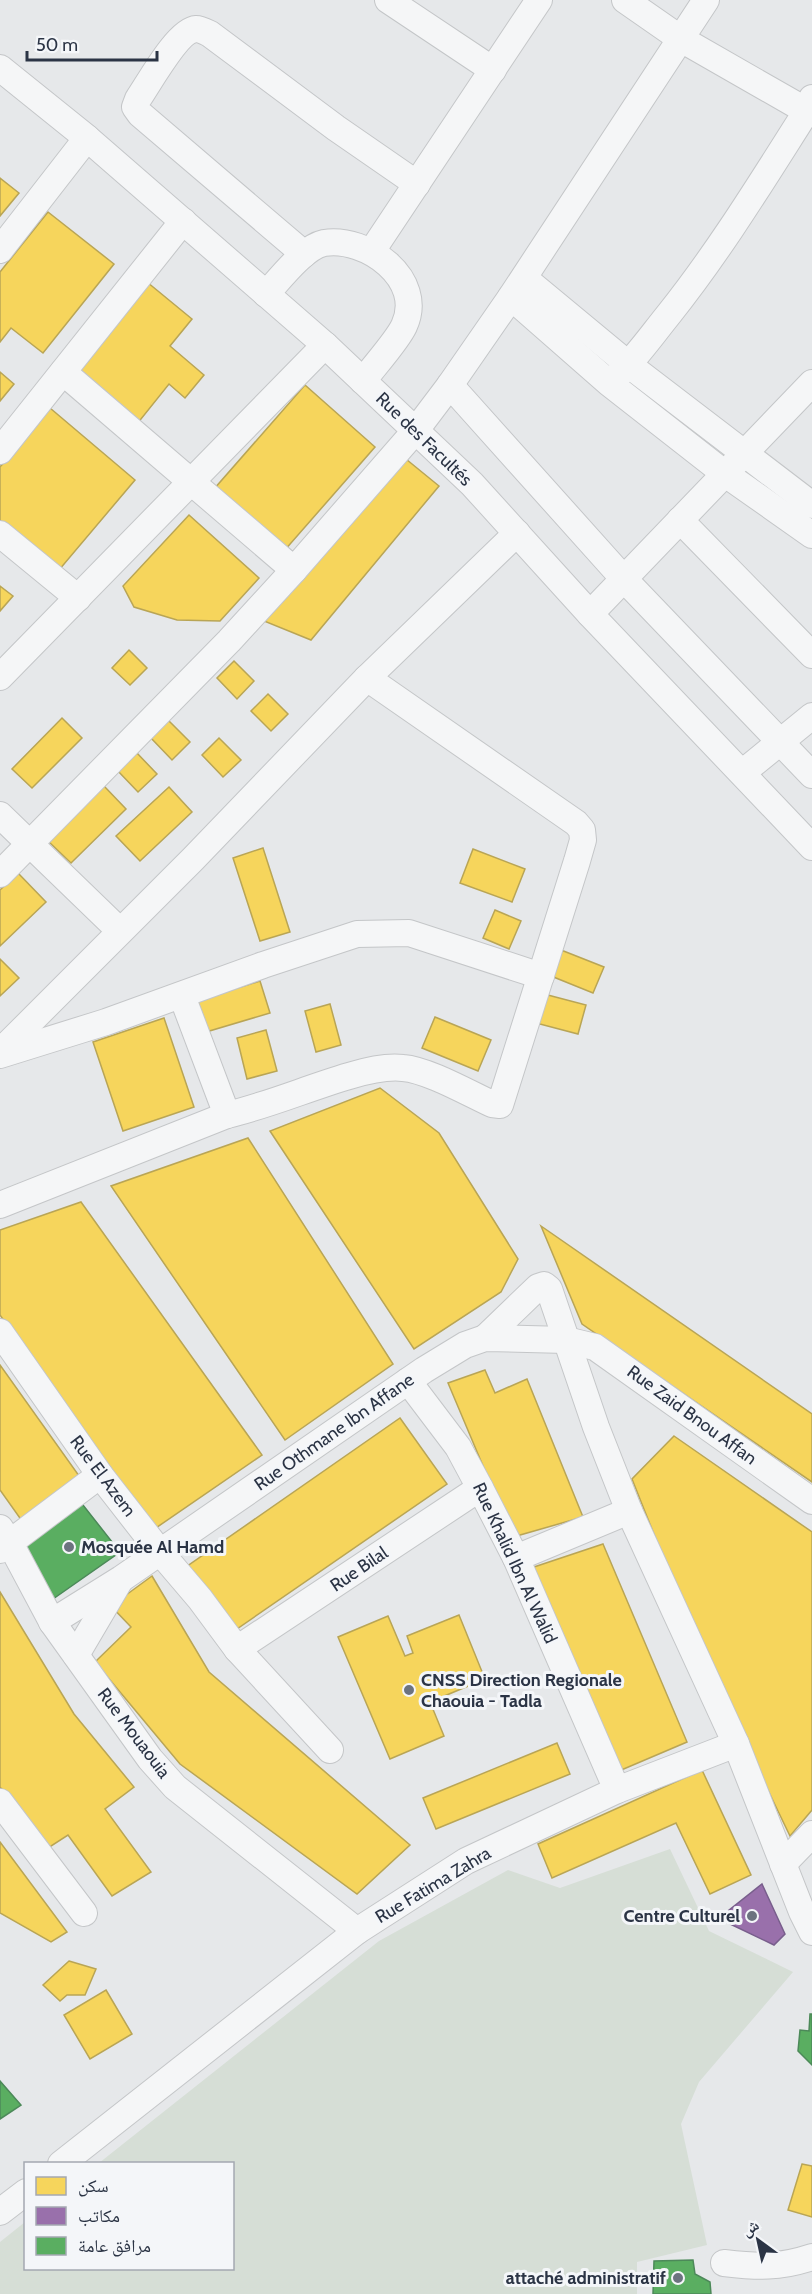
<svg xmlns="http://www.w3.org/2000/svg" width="812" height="2294" font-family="Cabin,'Noto Naskh Arabic',sans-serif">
  <rect width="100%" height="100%" fill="#e6e8ea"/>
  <!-- green -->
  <path fill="#d6ded6" d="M670,1849L709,1931L793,1972L699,2082L681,2124L707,2245L637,2262V2294H0V2242L25,2222L26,2268H232V2164L99,2163L379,1941L508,1870L560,1888Z"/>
  <!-- homes -->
  <g fill="#f6d55c" stroke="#b9a555" stroke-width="1.5">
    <path d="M0,178L19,193L0,216Z"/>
    <path d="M48,212L114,264L43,353L11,328L0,342V272Z"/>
    <path d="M147,282L192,319L170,346L204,375L185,398L169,384L137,424L79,372Z"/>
    <path d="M0,372L14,384L0,401Z"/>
    <path d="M305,385L375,447L284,551L214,489Z"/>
    <path d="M50,408L135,480L59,570L0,521V467Z"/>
    <path d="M401,455L439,486L311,640L264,621Z"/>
    <path d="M189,515L259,578L220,621L177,620L134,607L123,586Z"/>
    <path d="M0,586L13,596L0,611Z"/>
    <path d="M129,650L147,668L130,685L112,668Z"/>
    <path d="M234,661L254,681L237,699L217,678Z"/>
    <path d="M268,694L288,714L271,731L251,711Z"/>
    <path d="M62,718L82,738L32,788L12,769Z"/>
    <path d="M168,720L190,742L172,760L150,737Z"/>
    <path d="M219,738L241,760L223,777L202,755Z"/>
    <path d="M136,752L157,774L138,792L117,770Z"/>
    <path d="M104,786L126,809L71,863L48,841Z"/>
    <path d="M169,787L192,812L140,861L116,836Z"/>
    <path d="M263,848L290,932L260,941L233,858Z"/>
    <path d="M473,849L525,869L512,902L460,883Z"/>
    <path d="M18,873L46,902L0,946V890Z"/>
    <path d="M495,910L521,921L509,949L483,938Z"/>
    <path d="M561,950L604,967L593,993L551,976Z"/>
    <path d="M0,959L19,978L0,996Z"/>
    <path d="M260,981L270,1013L206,1032L196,1001Z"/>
    <path d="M544,994L586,1005L578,1034L536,1023Z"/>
    <path d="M330,1004L341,1045L316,1052L305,1011Z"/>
    <path d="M435,1017L491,1040L478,1071L422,1048Z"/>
    <path d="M164,1018L194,1107L123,1131L93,1042Z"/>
    <path d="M266,1030L277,1071L247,1079L237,1038Z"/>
    <path d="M380,1088L439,1133L518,1259L501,1292L414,1349L270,1131Z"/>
    <path d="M248,1138L393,1364L285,1440L111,1186Z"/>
    <path d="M81,1202L262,1455L150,1532L0,1315V1230Z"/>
    <path d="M541,1226L812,1414V1482L582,1324Z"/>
    <path d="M0,1365L82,1480L22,1521L0,1490Z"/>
    <path d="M485,1370L495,1393L527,1379L583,1517L513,1537L448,1383Z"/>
    <path d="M400,1418L447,1484L234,1631L186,1567Z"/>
    <path d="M674,1436L812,1532V1810L790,1836L698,1645L632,1479Z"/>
    <path d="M603,1544L687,1742L619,1771L531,1568Z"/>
    <path d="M152,1576L209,1672L410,1845L357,1894L180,1764L95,1662L131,1627L111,1606Z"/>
    <path d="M0,1592L74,1714L134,1787L105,1809L151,1872L112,1896L68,1835L48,1848L0,1787Z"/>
    <path d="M459,1615L485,1679L430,1702L444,1736L390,1759L338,1637L388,1616L405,1656L413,1653L407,1636Z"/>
    <path d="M557,1743L570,1774L436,1829L423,1798Z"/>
    <path d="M702,1770L751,1875L710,1894L676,1823L552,1878L538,1844Z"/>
    <path d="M0,1842L67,1932L51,1942L0,1913Z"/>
    <path d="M69,1961L96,1969L85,1995H67L60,2001L43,1985Z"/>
    <path d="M106,1990L132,2034L90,2059L64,2015Z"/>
    <path d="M802,2164L812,2166V2217L788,2210Z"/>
  </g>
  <!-- offices -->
  <path fill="#9970ab" stroke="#785e8c" stroke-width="1.5" d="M762,1884L785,1934L774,1945L726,1922L728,1911Z"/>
  <!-- public -->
  <g fill="#5aae61" stroke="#4c8959" stroke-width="1.5">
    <path d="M79,1500L120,1552L53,1599L19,1542Z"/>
    <path d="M810,2014H812V2065L798,2051L800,2030L809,2031Z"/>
    <path d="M0,2081L21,2105L0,2119Z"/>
    <path d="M693,2260L695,2274L710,2282L711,2294H653L654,2261Z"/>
  </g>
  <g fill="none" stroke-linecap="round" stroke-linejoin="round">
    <!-- minor casing -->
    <g stroke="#c4c6c8" stroke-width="28">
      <g id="minor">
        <path d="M388,0L493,70"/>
        <path d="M625,0L681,39L812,114"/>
        <path d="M0,68L87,138L325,345L472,484L590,614L812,847"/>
        <path d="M0,250L87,138"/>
        <path d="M372,251L539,0"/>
        <path d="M304,254L140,114L135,107L138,99C149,83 178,30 196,29C201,29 206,32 210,34L336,128L417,184"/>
        <path d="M524,278L629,365L812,505"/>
        <path d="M266,294C280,279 304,247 324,243C366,236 426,279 404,326C397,341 374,366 363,381"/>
        <path d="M511,297L609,383L724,473L812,535"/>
        <path d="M63,372L294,570L416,430L450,385L511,297L706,0"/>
        <path d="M616,377C636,358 652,335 669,314C720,250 762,181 806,112L812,98"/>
        <path d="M450,385L623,578L812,775"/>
        <path d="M0,451L183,221"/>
        <path d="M680,520L812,655"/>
        <path d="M0,534L78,598"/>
        <path d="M590,614L812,383"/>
        <path d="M0,677L325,345"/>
        <path d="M742,773L812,716"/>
        <path d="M0,815L120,931"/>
        <path d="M0,874L229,641L294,570"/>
        <path d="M182,996L227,1115"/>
        <path d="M0,1052L193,859L367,678L517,533"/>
        <path d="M0,1055L106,1022L263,965L357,934L409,933L541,976"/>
        <path d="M0,1205L227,1115C269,1105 308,1088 349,1076C366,1071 385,1066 403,1068C428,1070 468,1093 492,1104L500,1105L577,861L583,840L582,830L576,823L367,678"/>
        <path d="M0,1332L100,1475L160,1552L200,1599L237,1649L330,1750"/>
        <path d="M485,1338L538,1287L544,1285L549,1289L596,1427L629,1511L736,1744"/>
        <path d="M408,1381L458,1447L480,1488L516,1558L617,1790"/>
        <path d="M0,1528L10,1543L52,1622L150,1759L175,1787L357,1931"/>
        <path d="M0,1550L100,1475"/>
        <path d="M516,1558L629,1511"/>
        <path d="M52,1622L121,1579L424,1370L465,1345L485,1338L566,1340L595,1347L812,1501"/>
        <path d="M237,1649L480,1488"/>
        <path d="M76,1655L119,1582"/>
        <path d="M0,1802L84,1913"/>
        <path d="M783,1864L812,1834"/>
        <path d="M61,2164L357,1931L466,1861L617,1790L736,1744L802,1912L812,1932"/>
        <path d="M0,2212L26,2192"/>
        <path d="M724,2263C758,2267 779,2268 812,2257"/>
      </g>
    </g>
    <!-- minor -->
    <use href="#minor" stroke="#f5f6f7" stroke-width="26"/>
  </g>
  <!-- markers -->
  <g fill="#6c737f" stroke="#f4f6f9" stroke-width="2">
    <circle cx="69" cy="1547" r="6"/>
    <circle cx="409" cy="1690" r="6"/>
    <circle cx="752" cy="1916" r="6"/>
    <circle cx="678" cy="2278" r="6"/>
  </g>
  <g text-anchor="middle" stroke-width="6" stroke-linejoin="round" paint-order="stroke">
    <!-- street labels -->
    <g font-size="18" fill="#2b3445" stroke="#f4f6f9">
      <text transform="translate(424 439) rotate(44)" y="6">Rue des Facultés</text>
      <text transform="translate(692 1415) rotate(36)" y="6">Rue Zaid Bnou Affan</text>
      <text transform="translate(334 1432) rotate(-35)" y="6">Rue Othmane Ibn Affane</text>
      <text transform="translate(103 1476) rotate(53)" y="6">Rue El Azem</text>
      <text transform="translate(515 1563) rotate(65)" y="6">Rue Khalid Ibn Al Walid</text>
      <text transform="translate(359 1569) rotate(-34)" y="6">Rue Bilal</text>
      <text transform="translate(134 1733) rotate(53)" y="6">Rue Mouaouia</text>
      <text transform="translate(433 1885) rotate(-31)" y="6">Rue Fatima Zahra</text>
    </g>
    <!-- poi labels -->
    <g font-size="18" font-weight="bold" fill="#2b3445" stroke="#f4f6f9" text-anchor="start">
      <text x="81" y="1553">Mosquée Al Hamd</text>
      <text x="421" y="1686">CNSS Direction Regionale<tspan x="421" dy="21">Chaouia - Tadla</tspan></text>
      <text x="740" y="1922" text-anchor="end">Centre Culturel</text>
      <text x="666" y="2284" text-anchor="end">attaché administratif</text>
    </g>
  </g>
  <!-- legend -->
  <rect x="24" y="2162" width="210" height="108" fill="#f4f6f9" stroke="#a4a8b1" stroke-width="1.5"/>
  <rect x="36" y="2177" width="30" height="18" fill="#f6d55c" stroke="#a4a8b1" stroke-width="1.5"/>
  <text x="78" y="2192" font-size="18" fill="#2b3445">سكن</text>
  <rect x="36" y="2207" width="30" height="18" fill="#9970ab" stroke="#a4a8b1" stroke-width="1.5"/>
  <text x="78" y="2222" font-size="18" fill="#2b3445">مكاتب</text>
  <rect x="36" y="2237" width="30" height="18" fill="#5aae61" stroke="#a4a8b1" stroke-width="1.5"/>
  <text x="78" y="2252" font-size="18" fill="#2b3445">مرافق عامة</text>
  <!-- north arrow -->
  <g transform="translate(758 2240) rotate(327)" stroke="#f4f6f9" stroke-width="4.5" paint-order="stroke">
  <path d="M0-4.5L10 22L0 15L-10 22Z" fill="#2b3445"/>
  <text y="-9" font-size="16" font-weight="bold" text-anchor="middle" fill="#2b3445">ش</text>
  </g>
  <!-- scale -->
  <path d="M27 51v9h130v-9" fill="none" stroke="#2b3445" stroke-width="3"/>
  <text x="36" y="51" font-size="18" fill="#2b3445" stroke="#f4f6f9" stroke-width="4.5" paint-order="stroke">50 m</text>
</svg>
